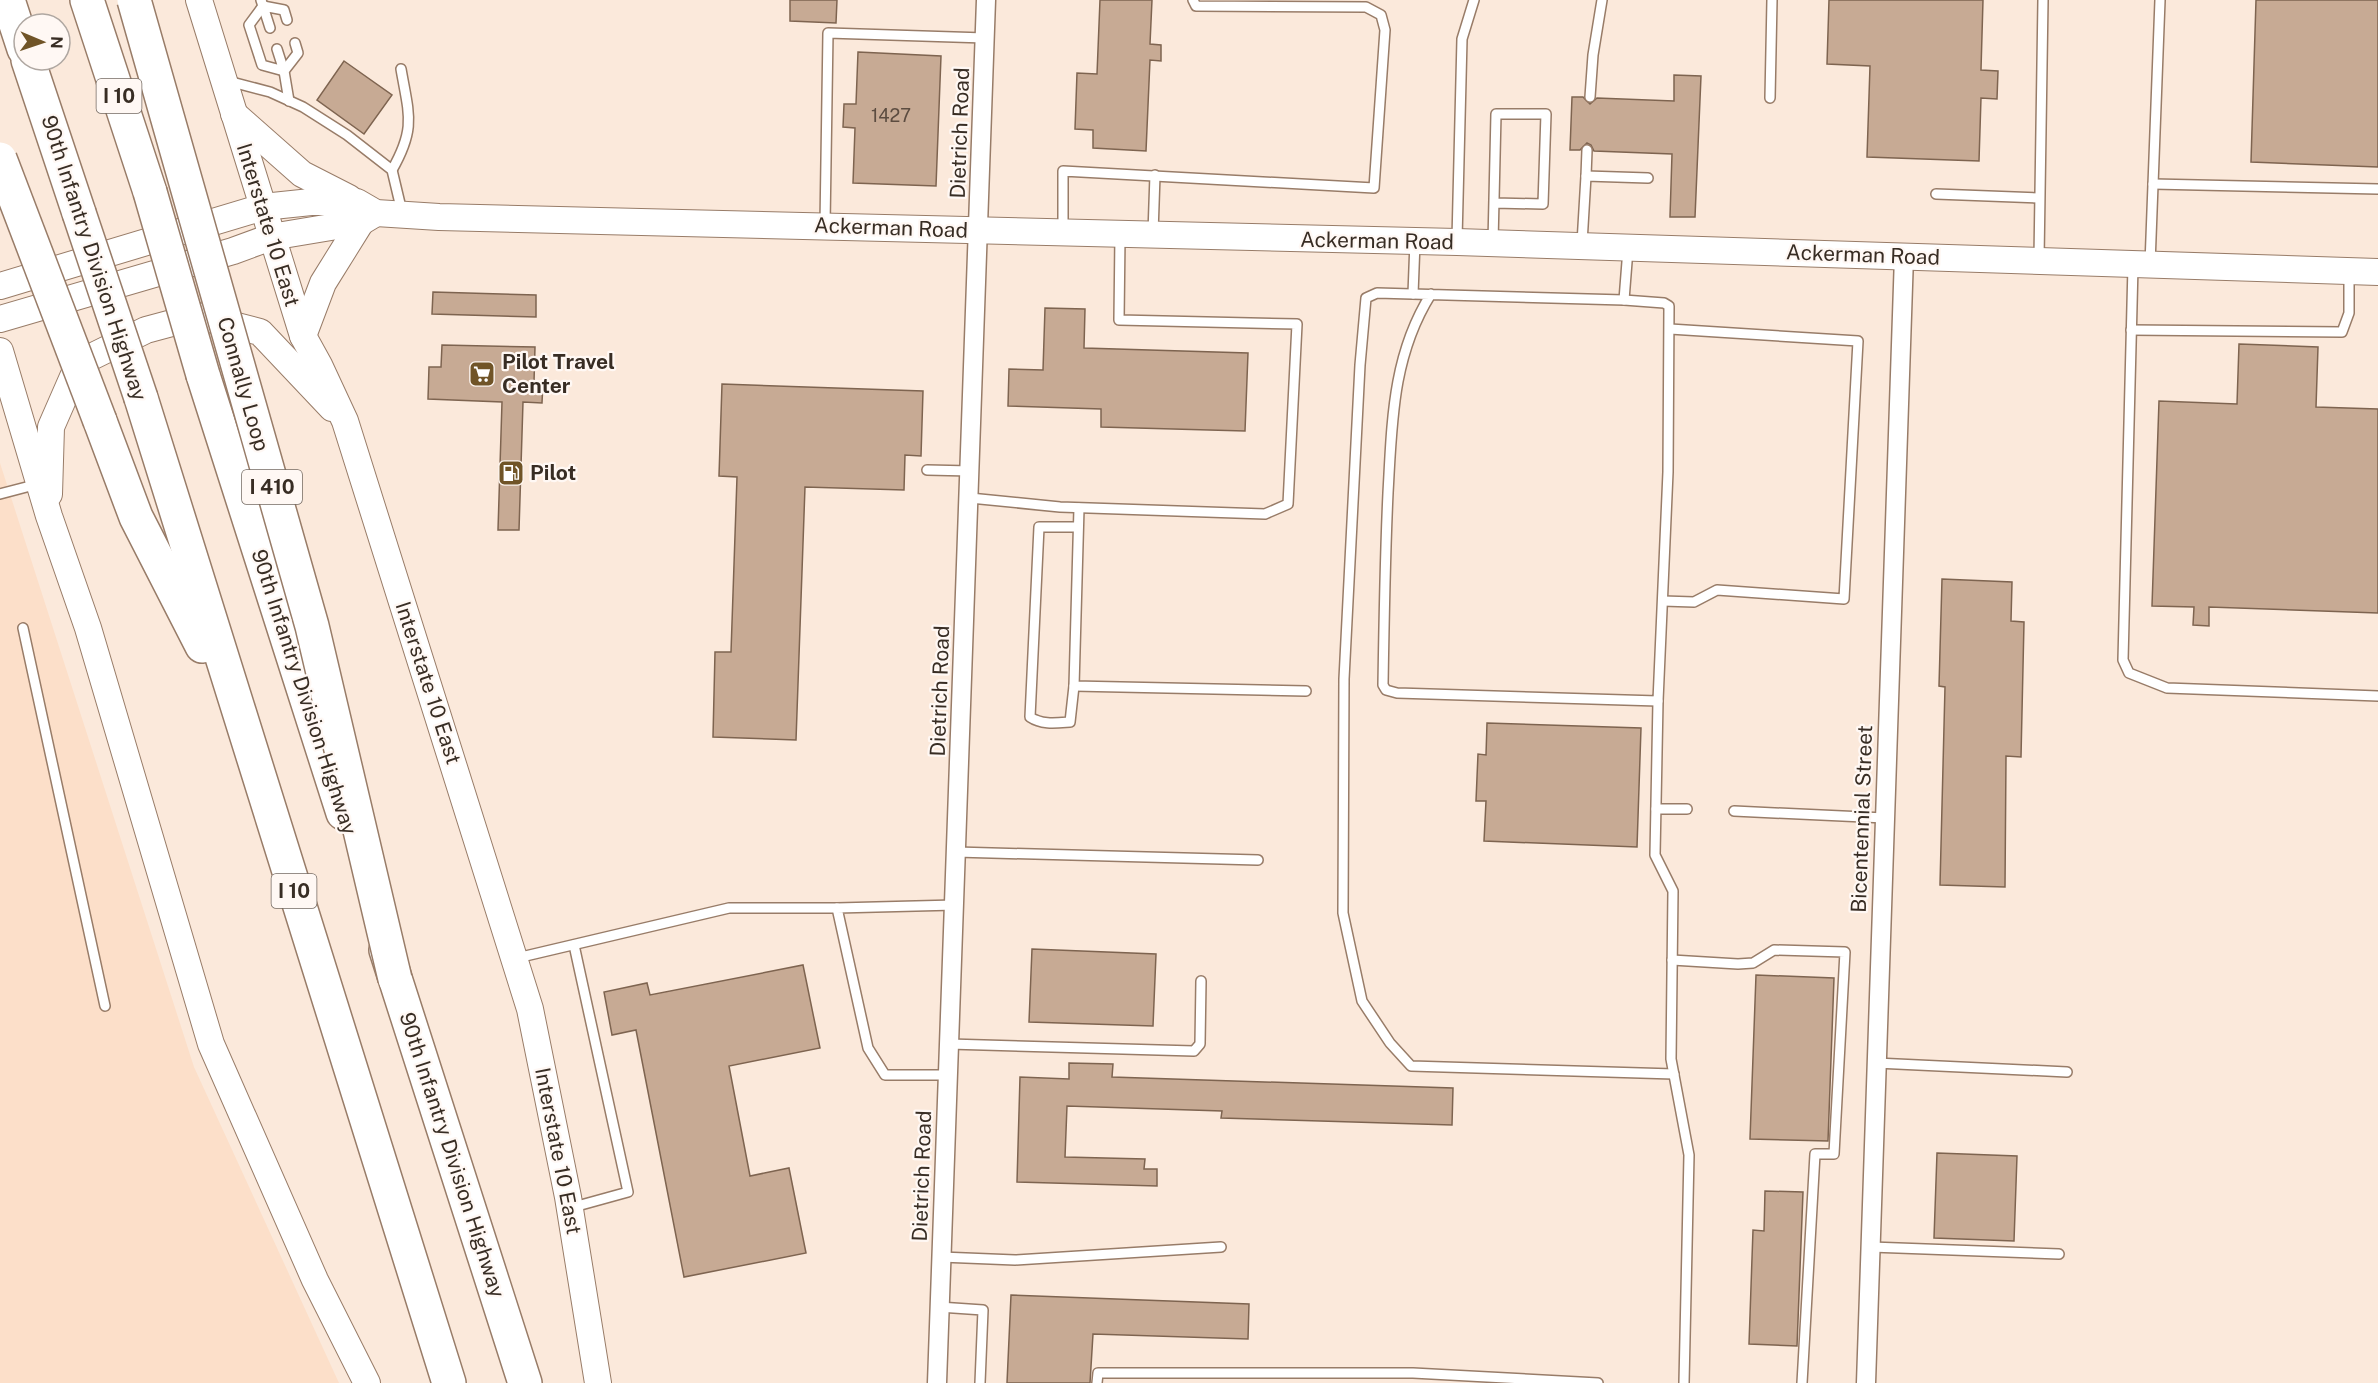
<svg xmlns="http://www.w3.org/2000/svg" width="2378" height="1383" font-family="'Public Sans',sans-serif">
  <rect width="100%" height="100%" fill="#fbe9db"/>
  <!-- built -->
  <path fill="#fcdfc9" d="M0,463L194,1067L339,1383H0Z"/>
  <!-- building -->
  <g fill="#c7aa94" stroke="#7e6450" stroke-width="1.5">
    <path d="M790,0H837L836,23L790,21Z"/>
    <path d="M1100,0H1152L1150,44L1161,45V61L1150,60L1146,151L1093,148V130L1075,129L1077,73L1097,74Z"/>
    <path d="M1829,0H1983L1981,70L1998,71L1997,99L1981,98L1979,161L1867,157L1870,66L1827,64Z"/>
    <path d="M2256,0H2378V167L2251,162Z"/>
    <path d="M858,52L941,56L936,186L853,183L855,128L843,127L844,104H856Z"/>
    <path d="M344,61L392,95L364,134L317,100Z"/>
    <path d="M1674,75L1701,76L1695,217H1670L1672,154L1594,151L1591,145L1587,143L1580,150H1570L1572,97H1583L1590,104L1597,98L1674,101Z"/>
    <path d="M433,292L536,295V317L432,314Z"/>
    <path d="M1045,308L1085,309L1084,348L1248,353L1245,431L1101,427V409L1008,406L1009,369L1043,370Z"/>
    <path d="M2239,344L2318,347L2316,407L2378,409V613L2209,607V626L2193,625L2194,607L2152,606L2159,401L2237,404Z"/>
    <path d="M442,345L535,347L534,382H543L542,403L523,402L519,530H498L502,402L428,399L429,367H441Z"/>
    <path d="M722,384L923,391L921,456L905,455L904,490L805,487L796,740L713,737L715,652H731L737,477L719,476Z"/>
    <path d="M1942,579L2012,582L2011,621L2024,622L2021,757L2006,756L2005,887L1940,885L1945,687L1939,686Z"/>
    <path d="M1487,723L1641,728L1637,847L1484,841L1486,801H1476L1478,754L1486,755Z"/>
    <path d="M1032,949L1156,954L1153,1026L1029,1022Z"/>
    <path d="M803,965L820,1048L729,1066L750,1176L789,1168L806,1253L684,1277L636,1030L612,1035L604,992L647,983L650,995Z"/>
    <path d="M1756,975L1834,978L1828,1141L1750,1139Z"/>
    <path d="M1069,1063L1113,1064L1112,1077L1453,1088L1452,1125L1221,1118L1222,1111L1067,1106L1065,1157L1145,1159L1144,1169H1157V1186L1017,1182L1020,1077L1069,1079Z"/>
    <path d="M1937,1153L2017,1156L2014,1241L1934,1238Z"/>
    <path d="M1765,1191L1803,1192L1797,1346L1749,1344L1753,1230L1764,1231Z"/>
    <path d="M1011,1295L1249,1304L1248,1339L1093,1334L1090,1383H1007Z"/>
  </g>
  <g fill="none" stroke-linecap="round" stroke-linejoin="round">
    <!-- lane casing -->
    <g stroke="#987c68" stroke-width="12">
      <g id="lane">
        <path d="M261,0L263,6L249,25L262,65L284,71L277,49"/>
        <path d="M270,28L263,6L284,10L287,20"/>
        <path d="M228,81L270,92L303,107L347,135L392,170L402,212"/>
        <path d="M1590,97L1593,55L1602,0"/>
        <path d="M1770,98L1772,0"/>
        <path d="M289,101L284,71L298,53L295,43"/>
        <path d="M392,170C416,128 409,115 401,69"/>
        <path d="M1586,176L1587,150"/>
        <path d="M2153,184L2378,189"/>
        <path d="M1936,194L2039,198"/>
        <path d="M825,224L828,33L985,38"/>
        <path d="M1063,231V171L1374,188L1385,30L1381,15L1366,7L1196,6L1193,0"/>
        <path d="M1153,233L1155,175"/>
        <path d="M1457,239L1462,39L1474,0"/>
        <path d="M1493,242L1496,114H1546L1543,204L1494,203"/>
        <path d="M1582,243L1586,176L1648,178"/>
        <path d="M2039,258L2043,0"/>
        <path d="M2150,264L2160,0"/>
        <path d="M2133,266L2123,660L2129,673L2167,688L2378,696"/>
        <path d="M1413,294L1415,242"/>
        <path d="M1431,294C1392,356 1392,423 1388,493C1385,557 1384,621 1383,685L1386,690L1397,693L1658,701L1668,472L1669,306L1664,303L1624,300L1377,293L1366,298L1360,365L1344,679L1343,913L1362,1001L1390,1043L1411,1066L1674,1074"/>
        <path d="M1624,300L1628,249"/>
        <path d="M2131,330L2342,332L2349,313V273"/>
        <path d="M927,470L971,471"/>
        <path d="M0,494L38,484"/>
        <path d="M970,498L1060,507L1265,514L1288,504L1297,324L1119,320L1120,236"/>
        <path d="M1079,508L1074,686L1306,691"/>
        <path d="M1663,601L1694,602L1717,590L1844,599L1858,341L1670,329"/>
        <path d="M23,628L105,1006"/>
        <path d="M1074,686L1070,722C1056,723 1042,725 1030,717L1039,527H1078"/>
        <path d="M1658,701L1655,855L1673,891L1671,1059L1689,1155L1684,1383"/>
        <path d="M1656,809H1687"/>
        <path d="M1734,811L1885,818"/>
        <path d="M956,852L1258,860"/>
        <path d="M517,958L729,908H837"/>
        <path d="M1672,960L1738,964L1753,963L1774,950L1845,952L1834,1154H1815L1802,1383"/>
        <path d="M949,1044L1194,1051L1200,1044L1201,981"/>
        <path d="M1876,1063L2067,1072"/>
        <path d="M948,1075H885L868,1048L837,908L955,905"/>
        <path d="M570,1208L628,1192L574,945"/>
        <path d="M1871,1247L2059,1254"/>
        <path d="M941,1257L1015,1260L1221,1247"/>
        <path d="M939,1307L983,1310L980,1383"/>
        <path d="M1097,1383L1098,1373H1413L1598,1383"/>
      </g>
    </g>
    <!-- street casing -->
    <g stroke="#987c68" stroke-width="21">
      <g id="street">
        <path d="M937,1383L986,0"/>
        <path d="M1866,1383L1904,256"/>
      </g>
    </g>
    <!-- secondary casing -->
    <g stroke="#987c68" stroke-width="28">
      <g id="secondary">
        <path d="M199,0L303,336L319,365L345,421L530,1009L568,1197L598,1383"/>
        <path d="M234,114L302,174L349,198"/>
        <path d="M0,286L263,207L311,202H357L376,213L439,217L1457,242L2378,272"/>
        <path d="M0,319L233,251L271,237L361,222L376,213"/>
        <path d="M303,336L323,283L361,222"/>
        <path d="M0,351L49,516L88,628L211,1044L315,1280L367,1383"/>
        <path d="M49,494L51,427L79,363L146,330L198,316L260,332L332,408"/>
      </g>
    </g>
    <!-- highway casing -->
    <g stroke="#987c68" stroke-width="36">
      <g id="highway">
        <path d="M8,0L24,49"/>
        <path d="M87,0L150,192"/>
        <path d="M28,60L79,213"/>
        <path d="M203,375L343,813"/>
        <path d="M141,398L449,1383"/>
        <path d="M100,421L136,517L202,646"/>
        <path d="M386,950L525,1383"/>
      </g>
    </g>
    <!-- lane -->
    <use href="#lane" stroke="#fff" stroke-width="9"/>
    <!-- street -->
    <use href="#street" stroke="#fff" stroke-width="18"/>
    <!-- secondary -->
    <use href="#secondary" stroke="#fff" stroke-width="26"/>
    <!-- highway -->
    <use href="#highway" stroke="#fff" stroke-width="33"/>
    <!-- highway-bridge casing -->
    <g stroke="#987c68" stroke-width="36" stroke-linecap="butt">
      <g id="highway-bridge">
        <path d="M134,0L312,626L395,979"/>
        <path d="M0,159L100,421"/>
        <path d="M150,192L203,375"/>
        <path d="M79,213L141,398"/>
      </g>
    </g>
    <!-- highway-bridge -->
    <use href="#highway-bridge" stroke="#fff" stroke-width="33"/>
  </g>
  <!-- icons -->
  <defs>
    <g id="supermarket-square" transform="scale(1.35)"><rect x="-9" y="-9" width="18" height="18" rx="4" fill="#705427" stroke="#fff8f4"/><path d="M-6-5.5h2.5l.6 2H6L4.5 2H-2.5L-4.4-4H-6ZM-1.5 3.2a1.3 1.3 0 1 0 .1 0ZM3 3.2a1.3 1.3 0 1 0 .1 0Z" fill="#fff"/></g>
    <g id="fuel-square" transform="scale(1.35)"><rect x="-9" y="-9" width="18" height="18" rx="4" fill="#705427" stroke="#fff8f4"/><path d="M-5.5-6h7V0h2V4h1.3V-2.5L3-4.5l.8-.8L6-3V5H2.5V1h-1V6h-7ZM-4.2-4.7v3.2H.2V-4.7Z" fill="#fff"/></g>
  </defs>
  <g fill-rule="evenodd">
    <use href="#supermarket-square" x="482" y="374"/>
    <use href="#fuel-square" x="511" y="473"/>
  </g>
  <g text-anchor="middle" stroke-width="4.5" stroke-linejoin="round" paint-order="stroke">
    <!-- number labels -->
    <g font-size="18" fill="#5c4c40">
      <text x="891" y="122">1427</text>
    </g>
    <!-- shield labels -->
    <g fill="#fff8f4" stroke="#746a62" stroke-width="1.5">
      <rect x="96.5" y="79" width="45" height="34" rx="4.5"/>
      <rect x="242" y="470" width="60" height="34" rx="4.5"/>
      <rect x="271.5" y="874" width="45" height="34" rx="4.5"/>
    </g>
    <g font-size="20" font-weight="bold" fill="#382d24">
      <text x="119" y="103">I 10</text>
      <text x="272" y="494">I 410</text>
      <text x="294" y="898">I 10</text>
    </g>
    <!-- street labels -->
    <g font-size="21" fill="#382d24" stroke="#fff8f4">
      <text transform="translate(960 133) rotate(-88)" y="7">Dietrich Road</text>
      <text transform="translate(268 225) rotate(73)" y="7">Interstate 10 East</text>
      <text transform="translate(891 228) rotate(2)" y="7">Ackerman Road</text>
      <text transform="translate(1377 241) rotate(1)" y="7">Ackerman Road</text>
      <text transform="translate(1863 255) rotate(2)" y="7">Ackerman Road</text>
      <text transform="translate(94 258) rotate(72)" y="7">90th Infantry Division Highway</text>
      <text transform="translate(243 384) rotate(74)" y="7">Connally Loop</text>
      <text transform="translate(428 683) rotate(72)" y="7">Interstate 10 East</text>
      <text transform="translate(940 691) rotate(-88)" y="7">Dietrich Road</text>
      <text transform="translate(304 692) rotate(72)" y="7">90th Infantry Division Highway</text>
      <text transform="translate(1862 819) rotate(-88)" y="7">Bicentennial Street</text>
      <text transform="translate(558 1151) rotate(79)" y="7">Interstate 10 East</text>
      <text transform="translate(452 1155) rotate(72)" y="7">90th Infantry Division Highway</text>
      <text transform="translate(922 1176) rotate(-88)" y="7">Dietrich Road</text>
    </g>
    <!-- poi labels -->
    <g font-size="21" font-weight="bold" fill="#382d24" stroke="#fff8f4" text-anchor="start">
      <text x="502" y="369">Pilot Travel<tspan x="502" dy="24">Center</tspan></text>
      <text x="530" y="480">Pilot</text>
    </g>
  </g>
  <!-- north arrow -->
  <g transform="translate(42 42) rotate(92)"><circle r="28" fill="#fff8f4" stroke="#afa7a1" stroke-width="1.5"/>
  <path d="M0-4.5L10 22L0 15L-10 22Z" fill="#705427"/>
  <text y="-9" font-size="16" font-weight="bold" text-anchor="middle" fill="#382d24">N</text>
  </g>
</svg>
